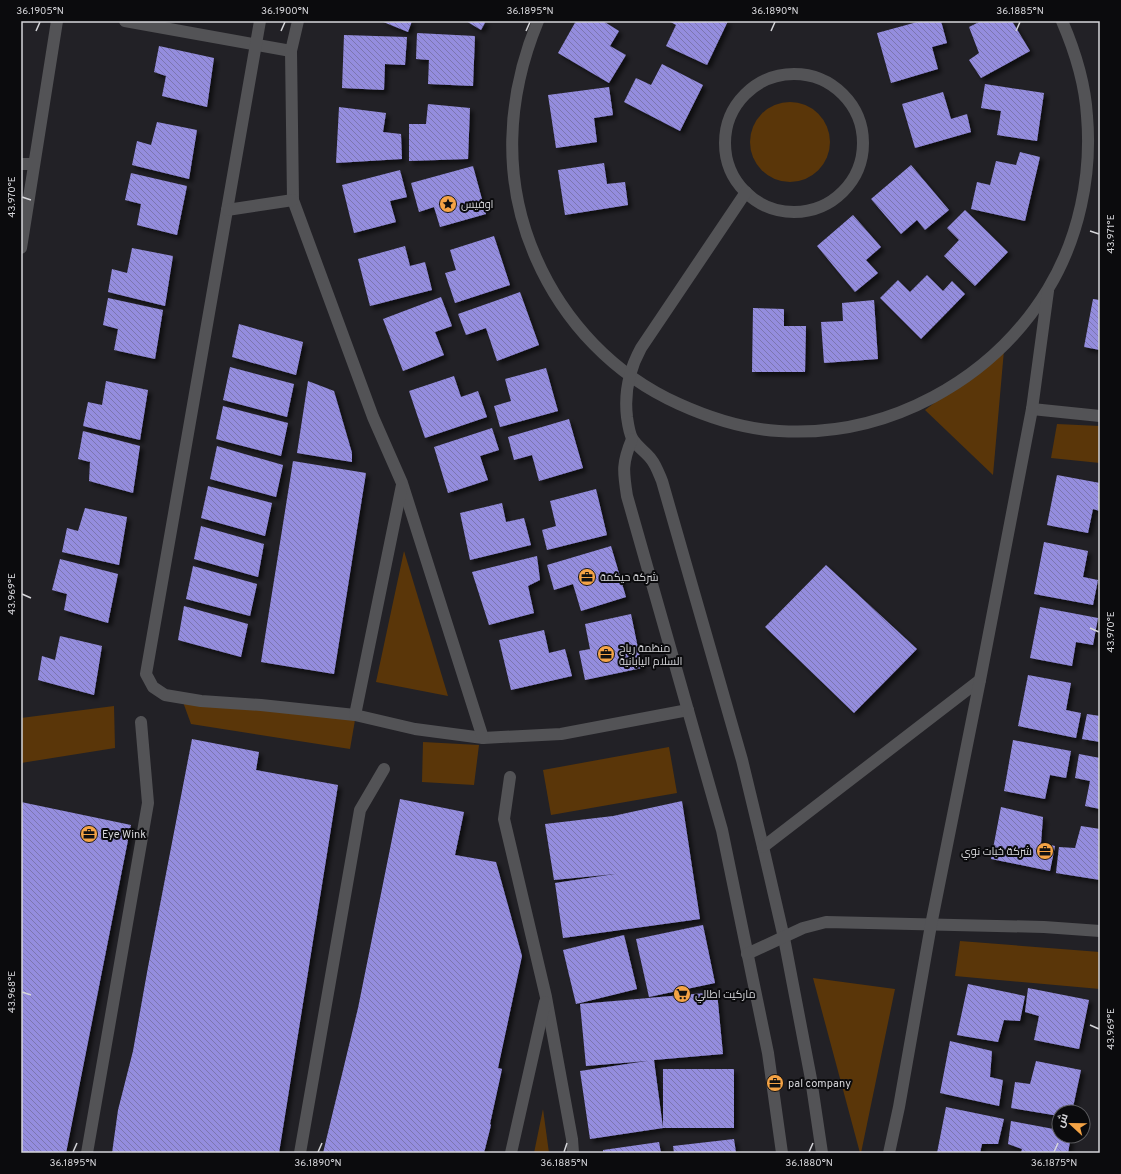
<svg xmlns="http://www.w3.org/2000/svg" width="1121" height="1174" font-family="Overpass,Cairo,sans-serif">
  <defs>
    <pattern id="building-back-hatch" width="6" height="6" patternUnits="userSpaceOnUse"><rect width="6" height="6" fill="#948dde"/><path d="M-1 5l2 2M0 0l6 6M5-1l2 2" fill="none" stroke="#7b76af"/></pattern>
    <filter id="shadow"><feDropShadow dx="3.5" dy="3.5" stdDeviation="2" flood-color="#0009"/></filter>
  </defs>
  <rect width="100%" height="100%" fill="#222126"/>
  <!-- grass -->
  <g fill="#5a3609">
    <circle cx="790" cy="142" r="40"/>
    <path d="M1004,350L993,475L925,410Z"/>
    <path d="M1057,424L1100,426V463L1051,458Z"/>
    <path d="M404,551L448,696L376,682Z"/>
    <path d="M183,702L355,720L350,749L191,724Z"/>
    <path d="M114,706L115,748L21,763V718Z"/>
    <path d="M423,742L479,745L474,785L422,782Z"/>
    <path d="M669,747L677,793L551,815L543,770Z"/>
    <path d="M960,941L1100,952V989L955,976Z"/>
    <path d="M813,978L895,989L861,1153H860Z"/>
    <path d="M543,1109L549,1153H534Z"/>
  </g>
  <!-- building -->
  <g fill="url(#building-back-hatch)" filter="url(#shadow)">
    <path d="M381,21H412L408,32Z"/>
    <path d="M466,21H486L481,30Z"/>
    <path d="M576,21H603L619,31L610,46L626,55L609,83L558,53Z"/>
    <path d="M669,21H728L707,65L666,46L676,25Z"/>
    <path d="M921,21H941L947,43L932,47L938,69L891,83L877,33Z"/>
    <path d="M981,21H1012L1030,51L981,78L969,60L979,53L969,27Z"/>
    <path d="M417,33L475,36L473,86L428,84L429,60L416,59Z"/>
    <path d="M344,35L407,37L405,65L385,64L384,90L342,88Z"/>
    <path d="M159,46L214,58L207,107L162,96L166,76L154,72Z"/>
    <path d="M662,64L703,85L680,131L624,102L636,78L651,85Z"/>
    <path d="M985,84L1044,93L1037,141L997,135L1001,111L981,108Z"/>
    <path d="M609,87L613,115L594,118L597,142L556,148L548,95Z"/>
    <path d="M943,92L951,119L967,114L971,132L915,148L902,104Z"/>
    <path d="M428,104L470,108L468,159L409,161V124H426Z"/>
    <path d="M339,107L386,113L383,132L401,134L402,159L336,163Z"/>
    <path d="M157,122L197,130L189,179L132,165L137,141L151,145Z"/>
    <path d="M1020,152L1040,157L1025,221L971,209L977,182L990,185L996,161L1016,165Z"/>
    <path d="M604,163L607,184L625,182L628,205L565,215L558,170Z"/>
    <path d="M911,165L949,210L925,230L917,220L901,234L871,199Z"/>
    <path d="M473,166L486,214L440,227L434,207L419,212L411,183Z"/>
    <path d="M400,170L407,197L390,201L396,222L354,233L342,185Z"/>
    <path d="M131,173L187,186L177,235L137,225L141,204L125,200Z"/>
    <path d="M965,210L1008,252L975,286L944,256L959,240L947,228Z"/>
    <path d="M853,215L881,247L866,260L878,273L855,292L817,246Z"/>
    <path d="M494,236L510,285L455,303L445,273L456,270L450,250Z"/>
    <path d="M405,246L410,266L425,262L432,290L370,306L358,259Z"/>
    <path d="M132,248L173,256L165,306L108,292L112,269L127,273Z"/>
    <path d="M927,275L943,291L952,281L965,294L921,339L880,298L898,280L910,292Z"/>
    <path d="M520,292L539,345L497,361L486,328L466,335L458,314Z"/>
    <path d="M441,297L452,326L435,332L444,355L403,371L383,319Z"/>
    <path d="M108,298L163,310L155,359L114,350L118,329L103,325Z"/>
    <path d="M1093,299L1100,300V350L1084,347Z"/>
    <path d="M874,300L878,359L824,363L821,322L843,321L842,303Z"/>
    <path d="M753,308L784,309V326H806L805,372H752Z"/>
    <path d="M239,324L303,342L296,375L232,357Z"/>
    <path d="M230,367L294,384L287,417L223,400Z"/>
    <path d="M546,368L558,411L500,427L494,406L511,401L505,379Z"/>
    <path d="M454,376L461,397L478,391L487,417L425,438L409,391Z"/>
    <path d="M106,381L148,390L140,440L83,426L88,402L102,405Z"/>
    <path d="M308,381L334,391L352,453V462L297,453Z"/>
    <path d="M223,406L288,423L281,456L216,439Z"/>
    <path d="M569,419L583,468L539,481L532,455L514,460L508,437Z"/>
    <path d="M492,428L499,450L480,456L488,480L448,493L434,447Z"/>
    <path d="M83,431L140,446L133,493L89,481L90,462L78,459Z"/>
    <path d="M217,446L283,465L276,497L210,479Z"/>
    <path d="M293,461L366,473L334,674L261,662Z"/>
    <path d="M1057,475L1100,483V511L1093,509L1088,533L1047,525Z"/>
    <path d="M208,486L272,503L265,536L201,518Z"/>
    <path d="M596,489L607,535L547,550L542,530L556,526L550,501Z"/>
    <path d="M502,503L506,522L524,518L531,545L470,560L460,513Z"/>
    <path d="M85,508L127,517L119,565L62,552L67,528L78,531Z"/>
    <path d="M201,526L264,544L258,577L194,559Z"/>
    <path d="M1044,542L1088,551L1083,577L1098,580L1093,605L1034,594Z"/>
    <path d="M611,546L626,597L581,611L573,584L554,590L547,565Z"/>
    <path d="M537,556L540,580L528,586L534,613L489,625L472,572Z"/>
    <path d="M60,559L118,574L108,623L64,610L67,594L52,590Z"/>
    <path d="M826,565L917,649L854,713L765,627Z"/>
    <path d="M193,566L257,584L250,616L186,599Z"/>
    <path d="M184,606L248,624L241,657L178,640Z"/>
    <path d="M1040,607L1098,618L1093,645L1076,642L1072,666L1030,658Z"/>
    <path d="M631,614L642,668L585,680L579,651L590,649L585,624Z"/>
    <path d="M544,630L549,653L565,649L572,676L511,690L499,640Z"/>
    <path d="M60,636L102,646L94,695L38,680L42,656L55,660Z"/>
    <path d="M1028,675L1071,683L1066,710L1081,713L1076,738L1018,726Z"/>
    <path d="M1087,714L1100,716V742L1082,739Z"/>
    <path d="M192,739L259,752L256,770L338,785L279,1153H112L118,1110L133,1051L148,967Z"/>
    <path d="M1013,740L1071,751L1066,778L1050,775L1045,799L1004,791Z"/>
    <path d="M1079,754L1100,758V809L1085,806L1090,781L1075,778Z"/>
    <path d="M400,799L464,812L455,855L496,862L522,956L498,1068L502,1069L490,1124L491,1125L484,1153H323L358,1008Z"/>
    <path d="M682,801L700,919L563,938L555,883L615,874L554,880L545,824L613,816Z"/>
    <path d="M21,802L131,825L66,1153H21Z"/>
    <path d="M1001,807L1043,817L1041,843L1055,846L1050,871L991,859Z"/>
    <path d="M1081,826L1100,829V880L1056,873L1059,847L1075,848Z"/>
    <path d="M703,925L715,983L649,997L636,939Z"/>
    <path d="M624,935L637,989L576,1004L563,950Z"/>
    <path d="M968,984L1025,996L1020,1021L1004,1020L998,1042L957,1035Z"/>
    <path d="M1028,988L1089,1000L1079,1049L1034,1040L1039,1016L1025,1012Z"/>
    <path d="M717,992L723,1054L654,1060L663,1128L590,1139L580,1071L647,1061L586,1066L580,1004Z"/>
    <path d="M950,1041L992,1051L990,1077L1003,1080L999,1106L940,1093Z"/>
    <path d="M1036,1061L1081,1070L1072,1112H1059V1116L1011,1108L1015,1082L1030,1084Z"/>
    <rect x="663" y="1069" width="71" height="59"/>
    <path d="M946,1107L1004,1119L998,1144H982L980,1153H937Z"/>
    <path d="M1011,1121L1059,1130V1136H1071L1068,1153H1021L1022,1149L1008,1144Z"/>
    <path d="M734,1139L736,1153H674L673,1146Z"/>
    <path d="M659,1142L661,1153H603V1150Z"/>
  </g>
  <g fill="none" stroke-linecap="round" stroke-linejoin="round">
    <!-- minor -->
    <g stroke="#535356" stroke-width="12">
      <path d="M125,21L291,51"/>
      <path d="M260,21L146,674L153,687L165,695L201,701L261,705L355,715L415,729L483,738L561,734L688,710"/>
      <path d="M298,21L291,51L293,200L373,417L402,483L483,738"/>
      <path d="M538,21C506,98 502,181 536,258C564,322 614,375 679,404C710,418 744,429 779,431C887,438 992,381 1048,289C1079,238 1092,175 1087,116C1085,83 1075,51 1062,21"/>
      <circle cx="794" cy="143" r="69"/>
      <path d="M21,164H34"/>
      <path d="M746,192L641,348C629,370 624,392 627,417C628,424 629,432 632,438C636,446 646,452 651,459C656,465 659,474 662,481L742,760L763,847L784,938L811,1079L822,1153"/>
      <path d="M227,210L293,200"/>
      <path d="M21,248L57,21"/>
      <path d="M1032,409L1100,416"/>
      <path d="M632,439C622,463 623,471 627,496L722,830L768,1053L782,1153"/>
      <path d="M355,715L402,485"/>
      <path d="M510,777L504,819L546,997L572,1139L573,1153"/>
      <path d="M763,847L980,680"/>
      <path d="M747,954L803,928L826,922L1044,927L1100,931"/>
      <path d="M87,1153L148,803L141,722"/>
      <path d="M300,1153L360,810L384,769"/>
      <path d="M511,1153L545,1002"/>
      <path d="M889,1153L899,1107L931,925L980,680L1032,409L1048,291"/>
    </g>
  </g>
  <!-- ticks -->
  <path fill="none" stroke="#d6d6da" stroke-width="1.5" d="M36,31L40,22M281,31L285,22M526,31L530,22M771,31L775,22M1016,31L1020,22M22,197L31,200M1090,231L1099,234M22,594L31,598M1090,628L1099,632M22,992L31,995M1090,1025L1099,1029M73,1152L77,1143M318,1152L322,1143M564,1152L567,1143M809,1152L813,1143M1054,1152L1058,1143"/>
  <!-- icons -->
  <defs>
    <g id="sight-disc" transform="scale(0.9)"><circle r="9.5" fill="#f4a345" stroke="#0b0b0d"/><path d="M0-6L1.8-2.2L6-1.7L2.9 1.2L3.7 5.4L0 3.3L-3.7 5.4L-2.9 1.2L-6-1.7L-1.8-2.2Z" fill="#111"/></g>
    <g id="office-disc" transform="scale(0.9)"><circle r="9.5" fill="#f4a345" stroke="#0b0b0d"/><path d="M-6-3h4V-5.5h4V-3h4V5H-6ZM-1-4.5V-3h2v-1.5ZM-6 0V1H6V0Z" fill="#111"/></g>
    <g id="supermarket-disc" transform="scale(0.9)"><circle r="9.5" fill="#f4a345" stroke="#0b0b0d"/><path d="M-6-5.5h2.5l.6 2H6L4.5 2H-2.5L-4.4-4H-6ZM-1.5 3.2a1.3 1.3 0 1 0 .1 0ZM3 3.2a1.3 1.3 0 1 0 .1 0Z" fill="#111"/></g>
  </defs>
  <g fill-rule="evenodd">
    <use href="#sight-disc" x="448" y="204"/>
    <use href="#office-disc" x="587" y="577"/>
    <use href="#office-disc" x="606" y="654"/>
    <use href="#office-disc" x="89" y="834"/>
    <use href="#office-disc" x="1045" y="851"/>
    <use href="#supermarket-disc" x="682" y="994"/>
    <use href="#office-disc" x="775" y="1083"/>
  </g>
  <g text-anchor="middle" stroke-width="4" stroke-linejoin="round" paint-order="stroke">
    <!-- poi labels -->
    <g font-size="11" fill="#d6d6da" stroke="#0b0b0d" text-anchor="start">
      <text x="461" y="208">اوفيس</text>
      <text x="600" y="581">شركة حيكمة</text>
      <text x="619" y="652">منظمة رياح<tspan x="619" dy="13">السلام اليابانية</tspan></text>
      <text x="102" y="838">Eye Wink</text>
      <text x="1032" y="855" text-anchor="end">شركة خبات نوي</text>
      <text x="695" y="998">ماركيت اطالي</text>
      <text x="788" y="1087">pal company</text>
    </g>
  </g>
  <!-- border -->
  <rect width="1121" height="1174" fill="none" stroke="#0b0b0d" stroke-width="44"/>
  <!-- north arrow -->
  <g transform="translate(1071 1124) rotate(292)"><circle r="19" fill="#0b0b0d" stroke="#5c5c5f"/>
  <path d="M0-3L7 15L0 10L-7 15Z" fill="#f4a345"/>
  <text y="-6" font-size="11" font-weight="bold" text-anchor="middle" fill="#d6d6da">ش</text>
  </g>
  <rect x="22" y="22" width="1077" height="1130" fill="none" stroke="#d6d6da" stroke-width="1.5"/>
  <g font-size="10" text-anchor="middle" fill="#d6d6da">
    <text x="40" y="14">36.1905°N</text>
    <text x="285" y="14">36.1900°N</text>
    <text x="530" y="14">36.1895°N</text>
    <text x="775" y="14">36.1890°N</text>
    <text x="1020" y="14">36.1885°N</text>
    <text transform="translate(11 197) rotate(-90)" y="4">43.970°E</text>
    <text transform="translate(1110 234) rotate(-90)" y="4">43.971°E</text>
    <text transform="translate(11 594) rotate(-90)" y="4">43.969°E</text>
    <text transform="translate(1110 632) rotate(-90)" y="4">43.970°E</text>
    <text transform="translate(11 992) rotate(-90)" y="4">43.968°E</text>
    <text transform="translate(1110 1029) rotate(-90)" y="4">43.969°E</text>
    <text x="73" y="1166">36.1895°N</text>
    <text x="318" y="1166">36.1890°N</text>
    <text x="564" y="1166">36.1885°N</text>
    <text x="809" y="1166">36.1880°N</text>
    <text x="1054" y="1166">36.1875°N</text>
  </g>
</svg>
